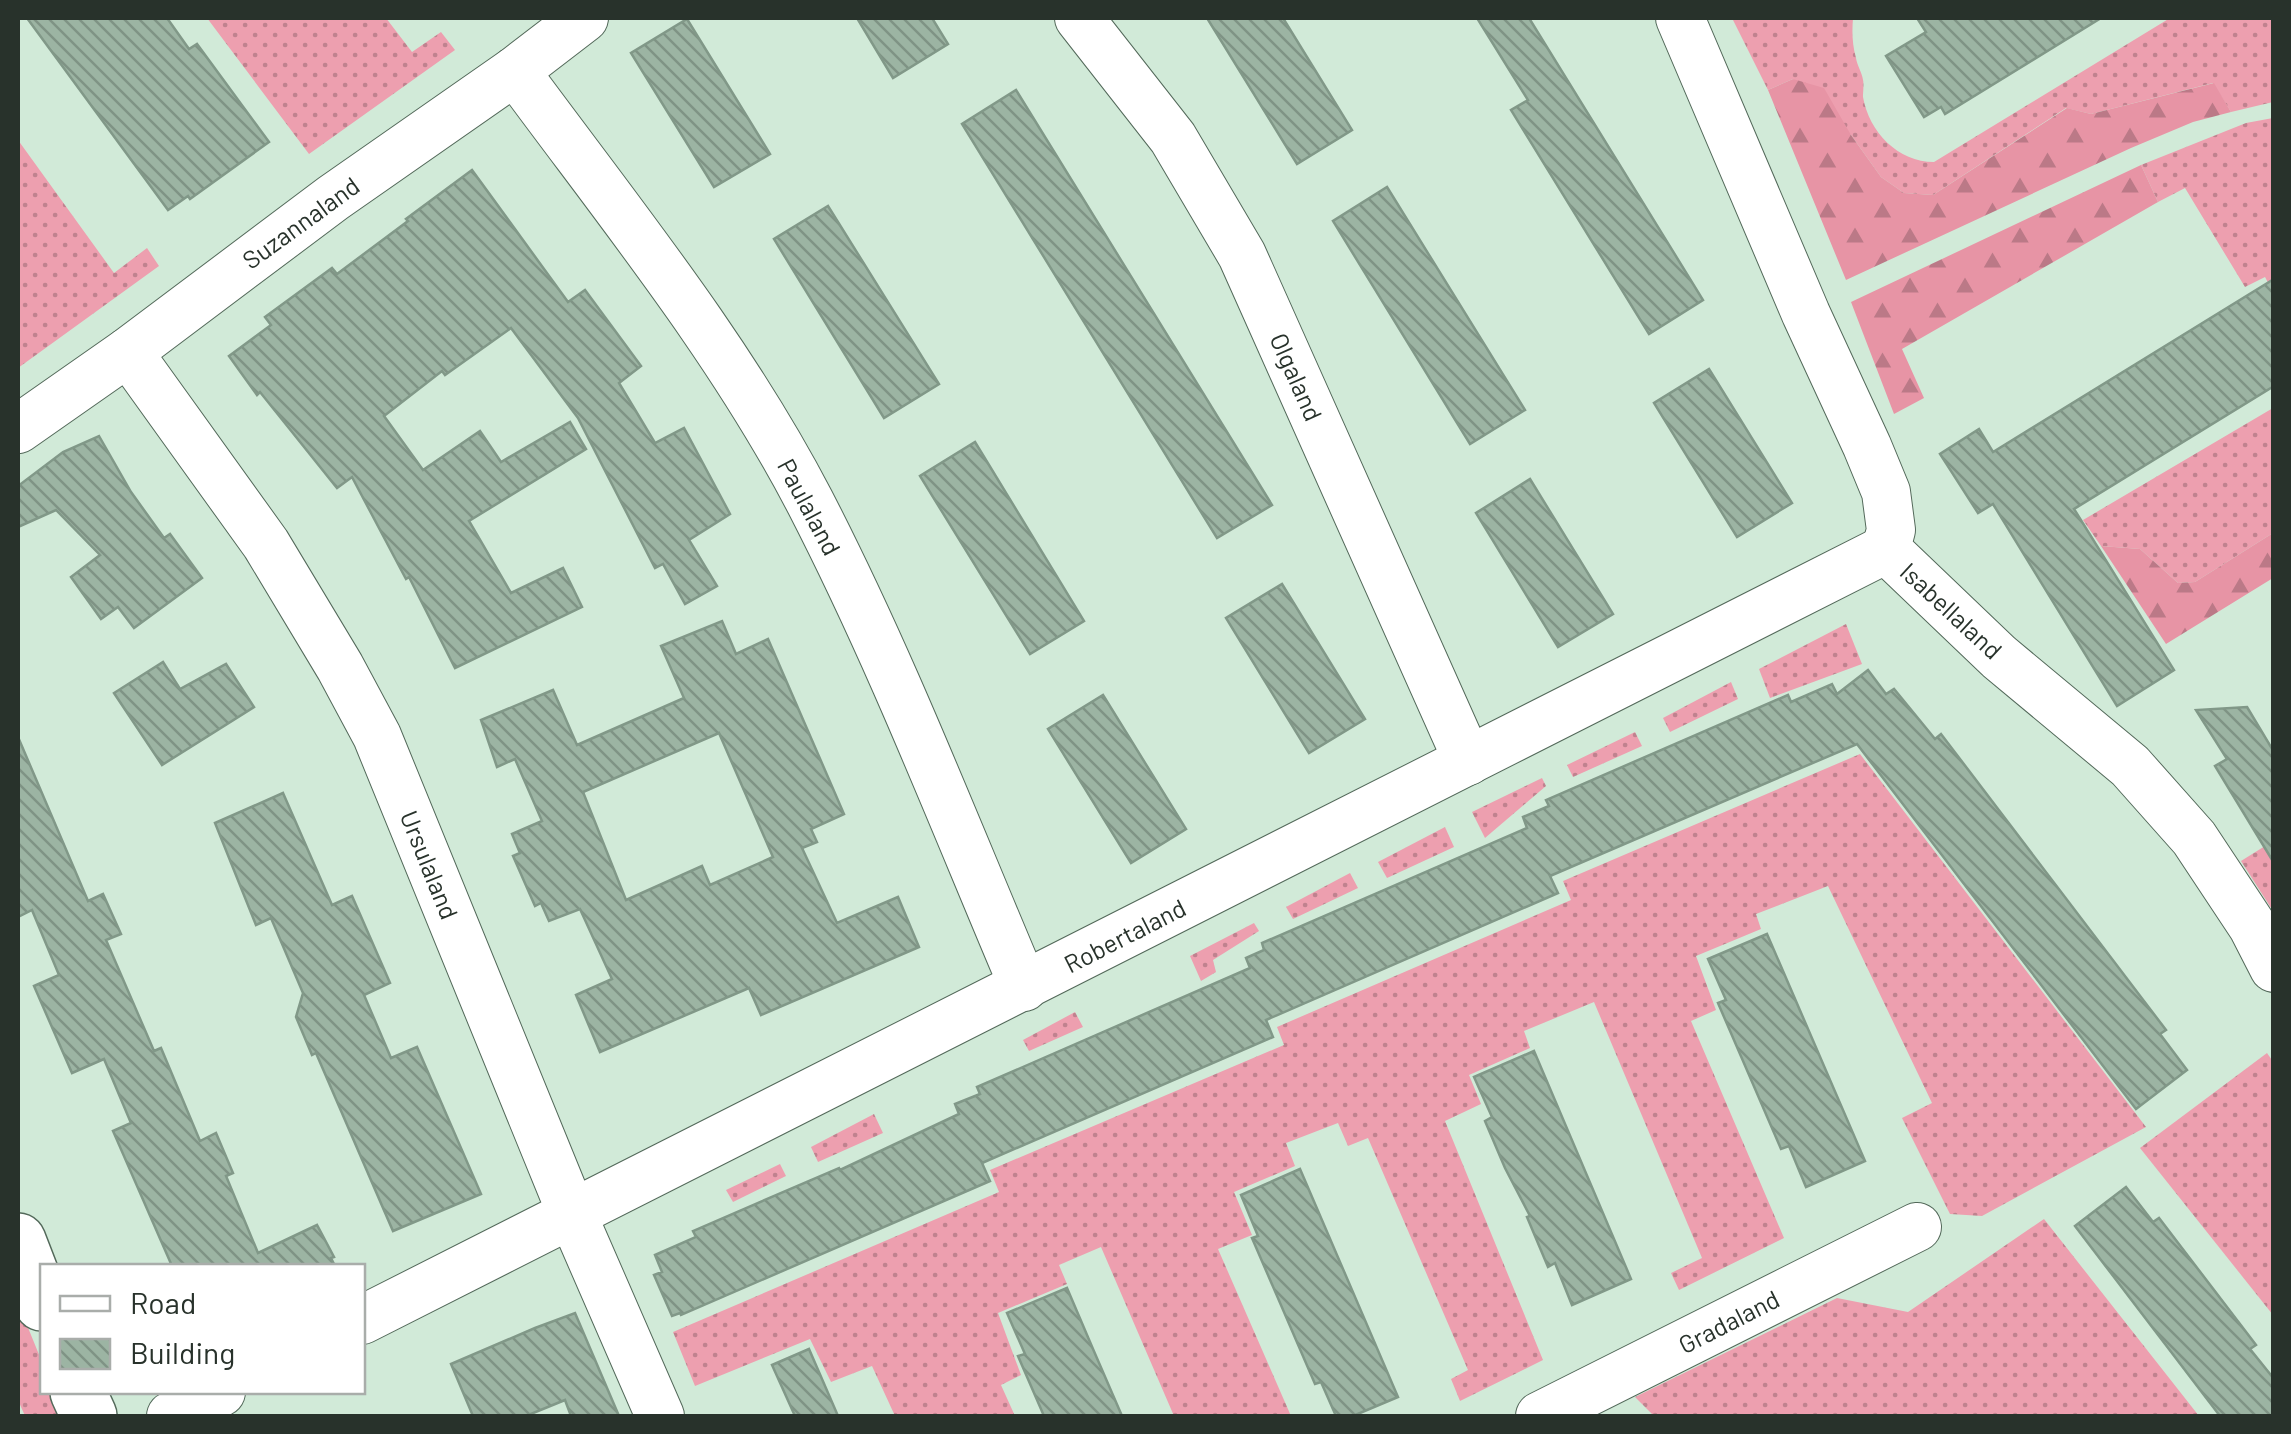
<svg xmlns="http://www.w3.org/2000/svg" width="2291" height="1434" font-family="Barlow,sans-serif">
  <defs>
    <pattern id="grass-dots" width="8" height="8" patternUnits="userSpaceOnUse" patternTransform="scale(2.5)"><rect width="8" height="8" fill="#ed9faf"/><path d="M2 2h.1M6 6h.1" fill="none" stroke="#c0828f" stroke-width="1.8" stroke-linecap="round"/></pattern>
    <pattern id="forest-firs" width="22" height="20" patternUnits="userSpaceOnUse" patternTransform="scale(2.5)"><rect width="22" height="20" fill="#e794a5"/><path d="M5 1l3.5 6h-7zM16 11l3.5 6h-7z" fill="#bb7987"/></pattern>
    <pattern id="building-back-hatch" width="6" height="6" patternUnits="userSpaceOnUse" patternTransform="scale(2.5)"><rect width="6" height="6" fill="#9cb4a3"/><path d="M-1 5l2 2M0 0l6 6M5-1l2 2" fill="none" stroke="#7f9385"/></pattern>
  </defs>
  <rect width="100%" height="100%" fill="#d1ead8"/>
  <!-- grass -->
  <g fill="url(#grass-dots)">
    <path d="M207,18H386L412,52L441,32L455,50L309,154Z"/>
    <path d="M1732,18H1853C1852,31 1852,44 1856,58C1857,65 1862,73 1863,80C1864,83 1863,94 1863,97C1869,132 1898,162 1934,162L2170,18H2273V102L2231,112L2213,83L2091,114L2066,108L1933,195L1904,193L1881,177L1851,135L1793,79L1768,90Z"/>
    <path d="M2273,118V292L2265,277L2245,287L2185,188L2158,202L2141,165L2246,123Z"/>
    <path d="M18,140L114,273L147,248L159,266L18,368Z"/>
    <path d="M2273,408V533L2195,582L2178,583L2140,549L2101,546L2083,520Z"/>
    <path d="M1846,624L1862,664L1770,698L1759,669Z"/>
    <path d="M1731,682L1738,699L1670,732L1663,718Z"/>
    <path d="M1635,732L1642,746L1573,777L1567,765Z"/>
    <path d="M1860,754L2146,1127L1982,1216L1950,1214L1902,1118L1932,1103L1828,886L1756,914L1761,929L1696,956L1716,1010L1691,1021L1784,1238L1679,1290L1671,1273L1702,1258L1594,1002L1524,1031L1530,1048L1469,1075L1481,1104L1445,1121L1543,1360L1460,1401L1451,1379L1468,1370L1368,1138L1348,1146L1338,1123L1286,1143L1295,1166L1234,1192L1252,1235L1218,1249L1291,1416H1174L1101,1247L1059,1265L1067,1284L998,1313L1021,1375L1001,1385L1015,1416H895L872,1366L831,1382L810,1339L695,1386L673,1332L999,1192L990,1170L1284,1045L1277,1027L1571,900L1563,881Z"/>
    <path d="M1542,778L1546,786L1485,838L1472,812Z"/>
    <path d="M1445,827L1454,847L1387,878L1378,862Z"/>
    <path d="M2273,841V911L2241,861Z"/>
    <path d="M1350,873L1358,888L1293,919L1286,907Z"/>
    <path d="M1254,923L1259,931L1213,960L1216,972L1201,981L1190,956Z"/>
    <path d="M1075,1012L1083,1027L1029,1051L1023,1040Z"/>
    <path d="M2267,1053L2274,1063L2273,1315L2140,1148Z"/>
    <path d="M874,1114L883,1133L818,1162L811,1147Z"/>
    <path d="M780,1164L786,1176L733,1202L726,1190Z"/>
    <path d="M2044,1219L2199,1416H1654L1635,1397L1837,1298L1908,1312Z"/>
    <path d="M18,1303L42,1362V1392H61L72,1416H25L18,1400Z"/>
  </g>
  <!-- forest -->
  <g fill="url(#forest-firs)">
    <path d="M1793,79L1824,88L1851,135L1881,177L1904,193L1933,195L2067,108L2091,114L2214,83L2231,112L2193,122L2131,148L1846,280L1768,90Z"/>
    <path d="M2141,165L2158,202L1902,349L1924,398L1894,414L1851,302Z"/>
    <path d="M2273,533V578L2166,644L2101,546L2140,549L2178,583L2195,582Z"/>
  </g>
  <!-- building -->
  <g fill="url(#building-back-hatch)" stroke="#819888" stroke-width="2.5" fill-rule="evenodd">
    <path d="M27,18H167L189,49L197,44L269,142L190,199L188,196L168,210Z"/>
    <path d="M857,18H932L948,44L893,78Z"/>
    <path d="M1207,18H1283L1352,130L1297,164Z"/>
    <path d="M1477,18H1529L1703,300L1649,334L1511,110L1528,100Z"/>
    <path d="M1917,18H2101L1945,114L1941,107L1924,117L1886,56L1926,32Z"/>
    <path d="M687,19L770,154L714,187L631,53Z"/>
    <path d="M1016,90L1272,505L1217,538L962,124Z"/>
    <path d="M472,170L568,302L585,290L641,366L619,383L655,443L684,428L730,514L689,540L717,586L685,604L663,564L655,568L578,418L511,328L445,375L442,371L384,416L423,470L480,431L501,462L570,422L586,449L469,521L511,593L563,568L582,607L455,668L409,577L406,579L352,477L337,488L260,392L257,395L229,356L271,325L265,317L332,268L337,274L408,221L406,219Z"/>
    <path d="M1387,187L1525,410L1470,444L1333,221Z"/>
    <path d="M828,206L939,384L884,418L774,239Z"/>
    <path d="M2274,279V386L2074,509L2174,670L2117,706L1993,504L1978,513L1940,454L1979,429L1993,452Z"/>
    <path d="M1709,369L1792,503L1737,537L1654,403Z"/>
    <path d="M99,436L131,492L164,538L170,534L202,578L134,628L118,607L101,619L71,577L100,555L56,510L18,527V486L63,452Z"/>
    <path d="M975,442L1084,621L1030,654L920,476Z"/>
    <path d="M1530,479L1613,614L1558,647L1476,513Z"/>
    <path d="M1282,584L1365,719L1309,753L1226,618Z"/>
    <path d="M722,621L736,654L768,639L844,814L811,829L817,842L802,848L837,923L898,897L919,947L761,1015L749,988L600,1052L576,995L612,979L580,909L549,921L541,903L535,906L513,856L520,853L512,834L542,821L515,759L497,767L481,720L553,690L577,745L684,698L661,646ZM719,733L773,857L710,885L702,866L626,900L583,792Z"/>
    <path d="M163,662L180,689L226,664L254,707L162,765L114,693Z"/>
    <path d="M1868,670L1886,694L1894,689L1935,739L1941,734L2166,1030L2160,1034L2187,1070L2136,1109L1857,744L1550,876L1558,893L1266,1020L1273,1037L982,1163L990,1181L681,1315L680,1313L672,1316L654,1275L662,1272L655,1255L696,1237L693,1231L839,1168L840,1170L959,1114L955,1104L980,1094L977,1087L1250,968L1246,958L1264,950L1262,943L1527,828L1523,817L1549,806L1546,800L1788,695L1791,702L1832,684L1837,694Z"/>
    <path d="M1103,695L1186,829L1131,863L1048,729Z"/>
    <path d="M2247,707L2274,752V863L2215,766L2227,759L2196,710Z"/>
    <path d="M18,737L88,901L103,894L121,934L106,940L154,1051L161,1048L200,1141L216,1133L233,1173L226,1176L258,1253L317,1225L334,1257L331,1258L335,1266H172L113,1131L131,1123L104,1059L72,1073L34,986L59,975L32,910L18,917Z"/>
    <path d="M283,793L332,905L352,896L390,983L364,995L391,1058L417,1047L481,1194L393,1231L316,1053L312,1055L296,1017L303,993L271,918L256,925L215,823Z"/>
    <path d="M1767,934L1865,1161L1806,1187L1789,1146L1781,1149L1718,1003L1726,1000L1708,959Z"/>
    <path d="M1534,1051L1631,1279L1572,1305L1555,1263L1548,1267L1527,1217L1530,1216L1505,1168L1485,1121L1492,1117L1474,1077Z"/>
    <path d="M1300,1169L1398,1397L1353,1416H1336L1321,1382L1315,1384L1252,1238L1258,1236L1241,1195Z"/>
    <path d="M2126,1187L2153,1222L2159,1218L2256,1345L2250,1349L2274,1379V1416H2220L2075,1226Z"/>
    <path d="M1067,1288L1093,1349L1122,1416H1044L1018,1356L1025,1354L1007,1313Z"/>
    <path d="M575,1313L619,1416H571L565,1400L526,1416H473L451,1364L535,1328Z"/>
    <path d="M809,1349L838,1416H795L772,1365Z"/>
  </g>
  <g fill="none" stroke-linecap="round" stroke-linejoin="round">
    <!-- minor casing -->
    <g stroke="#53695a" stroke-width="50">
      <g id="minor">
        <path d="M1079,18L1173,138L1242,255L1468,761"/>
        <path d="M1680,18L1806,314L1867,446L1886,492L1891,530L1886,549L1999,657L2130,766L2194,838L2253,927L2274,968"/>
        <path d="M515,71C618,211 730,348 810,502C891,659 955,825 1024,987"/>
        <path d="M128,352L266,544L340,667L377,736L572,1214L660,1416"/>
        <path d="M18,429L128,352L333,198L515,71L584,18"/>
        <path d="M362,1320L1886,549"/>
        <path d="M171,1416L221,1392"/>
        <path d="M1540,1416L1917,1227"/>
      </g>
    </g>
    <!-- major casing -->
    <g stroke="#53695a" stroke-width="58">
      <g id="major">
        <path d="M18,1241L42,1303"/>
        <path d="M78,1392L89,1416"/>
      </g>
    </g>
    <!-- minor -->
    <use href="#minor" stroke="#fff" stroke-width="48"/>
    <!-- major -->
    <use href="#major" stroke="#fff" stroke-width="55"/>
  </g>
  <g text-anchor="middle" stroke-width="10" stroke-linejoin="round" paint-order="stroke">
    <!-- street labels -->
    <g font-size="25" fill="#28322b" stroke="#fff">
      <text transform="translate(301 223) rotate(-36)" y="9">Suzannaland</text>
      <text transform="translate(1296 377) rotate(66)" y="9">Olgaland</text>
      <text transform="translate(809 507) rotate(62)" y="9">Paulaland</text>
      <text transform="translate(1951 611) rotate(43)" y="9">Isabellaland</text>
      <text transform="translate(429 865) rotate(68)" y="9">Ursulaland</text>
      <text transform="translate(1125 936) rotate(-27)" y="9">Robertaland</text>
      <text transform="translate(1729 1322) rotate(-27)" y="9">Gradaland</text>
    </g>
  </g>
  <!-- border -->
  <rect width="2291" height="1434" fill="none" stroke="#28322b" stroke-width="40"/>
  <!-- legend -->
  <rect x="40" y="1264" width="325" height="130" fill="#ffffff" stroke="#a9adaa" stroke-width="2.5"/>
  <rect x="60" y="1296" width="50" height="15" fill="#ffffff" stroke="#a9adaa" stroke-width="2.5"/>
  <text x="130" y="1314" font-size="30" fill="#28322b">Road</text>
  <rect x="60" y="1339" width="50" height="30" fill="url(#building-back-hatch)" stroke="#a9adaa" stroke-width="2.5"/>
  <text x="130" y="1364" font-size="30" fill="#28322b">Building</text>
</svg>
